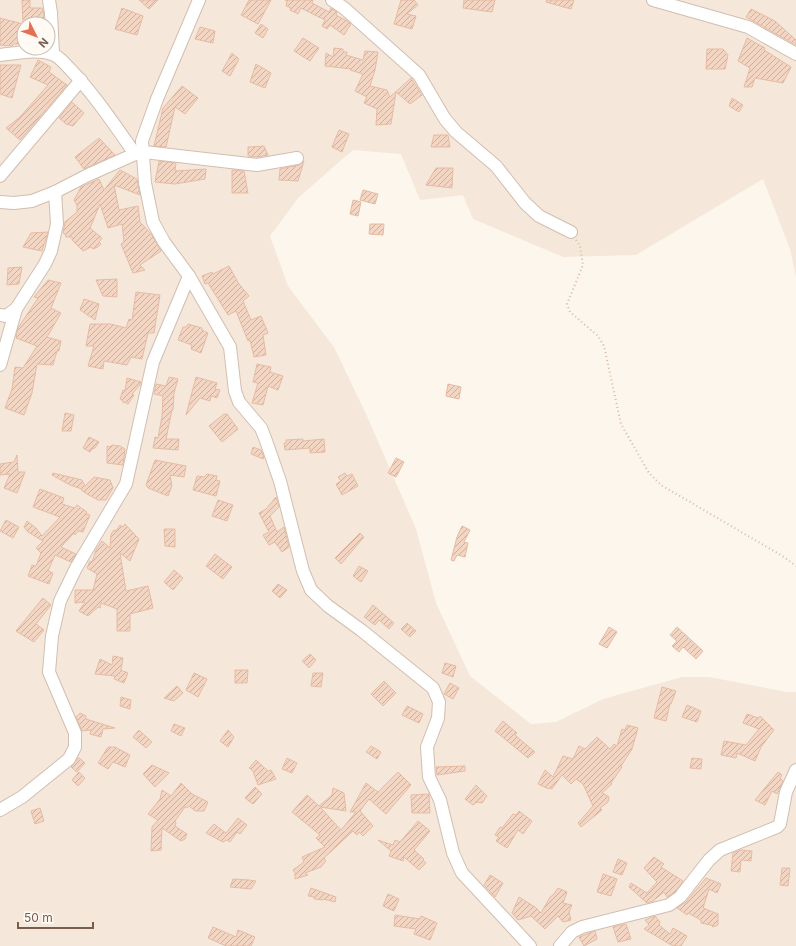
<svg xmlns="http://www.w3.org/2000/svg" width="796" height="946" font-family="Inter,sans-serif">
  <defs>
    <pattern id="building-hatch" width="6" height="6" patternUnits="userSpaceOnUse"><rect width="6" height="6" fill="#f3d5c3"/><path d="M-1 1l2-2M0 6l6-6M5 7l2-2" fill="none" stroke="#cab0a1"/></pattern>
  </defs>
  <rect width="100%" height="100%" fill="#fdf6ec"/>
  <!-- residential -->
  <path fill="#f5e8da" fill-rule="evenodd" d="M0,0H796V277L790,249L763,179L636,255L563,257L473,219L463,195L420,200L401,154L353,150L299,197L270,236L288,286L334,347L367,416L416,529L436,603L470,676L531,724L556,722L603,699L682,677H709L787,692H796V946H0ZM24,24H48V48H24Z"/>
  <!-- building -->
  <g fill="url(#building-hatch)" stroke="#e6bba3">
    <path d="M22,0H30V8H42L44,14L43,24H23L24,44H13L12,46L0,45V18L23,24Z"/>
    <path d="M139,0H158L149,9Z"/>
    <path d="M249,0H271L258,24L241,15Z"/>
    <path d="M285,0H313L312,3L329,12L331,8L337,12L336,15L347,21L351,24L344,35L330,25L327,29L322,26L325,20L301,8L298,14L290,10L291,8L286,6L287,1Z"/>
    <path d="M401,0H414L418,5L407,14L416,16L412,29L394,24Z"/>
    <path d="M464,0H495L492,12L463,8Z"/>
    <path d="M547,0H574L571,9L546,2Z"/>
    <path d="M122,8L143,16L137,35L115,29Z"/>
    <path d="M751,9L775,21L796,40V45L746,17Z"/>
    <path d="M261,24L268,29L263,38L255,33Z"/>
    <path d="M200,27L215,31L213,43L195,39Z"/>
    <path d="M303,38L319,48L310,61L294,51Z"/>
    <path d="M747,38L765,48L764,50L791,67L783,83L755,78L752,87H744L750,68L738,61Z"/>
    <path d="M334,48L343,49V52H347L346,55L363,60L365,51L378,52L375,70L370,86L387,90L390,97L411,78L422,95L410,104L396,92L391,124L376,125L377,109L364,103L367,97L355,91L363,74L350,70L351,69L325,66L326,53L333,57Z"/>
    <path d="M707,49H723L728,55L725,69H706Z"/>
    <path d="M232,53L239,59L230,76L222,71Z"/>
    <path d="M38,60L51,67L49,72L67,85L20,140L6,128L20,117L48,85L30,77Z"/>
    <path d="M256,64L271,73L265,88L250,82Z"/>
    <path d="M0,65H21L12,98L0,94Z"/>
    <path d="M182,86L198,98L185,114L175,107L166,147L154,146L163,108Z"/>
    <path d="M732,98L743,105L739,112L729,106Z"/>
    <path d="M72,102L84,113L73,126L66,124L59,118Z"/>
    <path d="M339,130L349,134L342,152L332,147Z"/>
    <path d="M434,135H448L450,147H431Z"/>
    <path d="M99,138L115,155L84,169L75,157Z"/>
    <path d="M264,146L268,155L257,157L248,156V147Z"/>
    <path d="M159,161L176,163L175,171L206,169L205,179L175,184L155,182Z"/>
    <path d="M304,161L298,181L279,180L280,169L299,165Z"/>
    <path d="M436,168H453L452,188L426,185Z"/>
    <path d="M120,170L137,179L140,195L114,185L119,210L138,206L140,222L152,235L161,251L140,265L145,270L133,273L121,244L124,242L122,224L108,228L100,204L90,228L102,238L99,242L101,244L98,247L93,249L91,247L83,251L72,240V237H66L65,234L63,233L65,222L77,212V205L74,200L81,187L99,179L104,190Z"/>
    <path d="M232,170L244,171L248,193H232Z"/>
    <path d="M363,190L378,194L375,204L360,200Z"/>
    <path d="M353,200L361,202L358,216L350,214Z"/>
    <path d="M370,224H384L383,235L369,234Z"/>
    <path d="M48,232L42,251L23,247L31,233Z"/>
    <path d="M229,266L239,284L249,296L243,301L251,320L261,316L268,333L263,335L266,355L254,357L250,340L248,341L236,311L228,315L208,283L205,284L202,276L212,272L213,274Z"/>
    <path d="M22,267L19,284L7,285L8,268Z"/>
    <path d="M117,279V297L103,296L96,280Z"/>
    <path d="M48,280L61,283L51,308L61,313L47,337L61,341L59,351H57L53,365L37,364L32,393L24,415L5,408L12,389L15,367L23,368L37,346L16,338L18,328L38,298L34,297Z"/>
    <path d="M136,292L160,295L154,333H148L142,359L131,357L127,365L104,361L103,369L88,366L94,346H86L90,324H111L126,328L129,319L132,320Z"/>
    <path d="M84,299L99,304L95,320L80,310Z"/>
    <path d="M188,324L202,328V330L208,333L201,353L191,349L192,345L178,340L183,327H186Z"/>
    <path d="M257,364L271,367L270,372L283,376L278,390L268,386L263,405L252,403L258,383L253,382Z"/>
    <path d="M169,377L178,379L174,393L173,410H172L166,439H179L178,450L153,448L155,437L158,438L162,416L163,396L154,394L156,384L166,386Z"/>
    <path d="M196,377L217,383L215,389L220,390L217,398L211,396L210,401L200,398L186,415Z"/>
    <path d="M127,378L141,382L140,385L132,394L134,395L128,404L124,402L123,403V401L120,399L123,390L125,391Z"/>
    <path d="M448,384L461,387L459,399L446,396Z"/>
    <path d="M65,413L74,415L71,431H62Z"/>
    <path d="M224,414H227L238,429L222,442L209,426Z"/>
    <path d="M89,437L99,442L95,448L92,449L90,452L83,448Z"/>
    <path d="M303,439V441L324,439L325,452L310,453V448L285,450L284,443H286V440Z"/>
    <path d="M112,445L120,446L125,449L123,465L107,463V446L110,447Z"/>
    <path d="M253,447L261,450L264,457L263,459L251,454Z"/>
    <path d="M17,455L18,472H25L17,493L4,488L10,474L0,475V464L14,462Z"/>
    <path d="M396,458L404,462L396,477L388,473Z"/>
    <path d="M155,460L186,466L184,477L170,475L172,486L168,496L148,488L146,485Z"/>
    <path d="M53,473L82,480L85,486L94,477L110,480L113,488L106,500H98L87,494L81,490L82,489L70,485L52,475Z"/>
    <path d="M345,473L347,476L352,474L358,486L342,495L336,484L341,481L338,477Z"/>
    <path d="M207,474L217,476L216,480L220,481L216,496L193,490L197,476L204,477Z"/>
    <path d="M40,489L64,498L62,504L75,508L77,505L87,512L86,514L90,515L83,532L78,531L75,535L74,533L61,547L76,554L71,562L55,555L48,571L53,573L49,584L28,576L32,565L36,566L41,553L36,548L43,541L28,532L24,527L27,521L36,528L42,536L60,517L33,507Z"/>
    <path d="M276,497L279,507L270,516L277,532L284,527L289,547L282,552L275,542L269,545L263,535L269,532L259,513L266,509Z"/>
    <path d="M218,500L233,505L227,521L212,516Z"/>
    <path d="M6,520L19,527L13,538L0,531Z"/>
    <path d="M125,524L139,539L130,561L120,553L126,591L148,586L153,608L130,614V631H117V609L101,603L100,608L98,607L88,616L79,611L85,602L75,603V590H93L97,574L87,568L90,561L92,562L96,550L102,541L110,548L111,534L114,530L116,531L120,525L123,527Z"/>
    <path d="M462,526L470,530L464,542L468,543L465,557L457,555L454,561L451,560L457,537Z"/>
    <path d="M164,529H175V547L165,546Z"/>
    <path d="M360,533L364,537L341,564L335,558Z"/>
    <path d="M215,554L232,567L223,579L206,566Z"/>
    <path d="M359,566L368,571L361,582L353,576Z"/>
    <path d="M174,570L183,578L173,590L164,582Z"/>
    <path d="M278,584L287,590L280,598L272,591Z"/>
    <path d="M43,598L51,605L36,624L44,630L34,642L16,631Z"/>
    <path d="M373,605L394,623L389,629L379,620L375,625L364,617Z"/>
    <path d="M407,623L416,631L410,637L401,629Z"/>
    <path d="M609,627L617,632L607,648L599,644Z"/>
    <path d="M677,627L703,651L696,659L683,647L679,652L672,646L677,641L670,635Z"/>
    <path d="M310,654L316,660L309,668L302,661Z"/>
    <path d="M113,656L123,658L121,670L128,673L124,683L114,679L115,676L95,674L100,659L112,665Z"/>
    <path d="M445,663L456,666L453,677L442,673Z"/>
    <path d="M235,670H248L247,683H235Z"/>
    <path d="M194,673L207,679L198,697L186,690Z"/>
    <path d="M313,673H323L321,687L311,686Z"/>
    <path d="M384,681L396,693L383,706L371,694Z"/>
    <path d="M450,683L459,688L453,699L444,694Z"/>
    <path d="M177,686L183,693L174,701L164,698Z"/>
    <path d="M662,687L676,691L671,704H670L666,721L654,718Z"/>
    <path d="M121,697L131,700L130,709L120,706Z"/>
    <path d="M687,705L701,711L697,722L682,717Z"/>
    <path d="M407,706L423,714L419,723L402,715Z"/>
    <path d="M80,713L86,716V719L115,728L103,729L101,737L90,734L91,730L82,731L76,717Z"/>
    <path d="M747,714L758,718L760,716L774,730L761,747L755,761L737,753L736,758L721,755L724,741L746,745L759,729L743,723Z"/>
    <path d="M503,721L517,733L515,735L535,752L528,758L495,731Z"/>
    <path d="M174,724L185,728L181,736L171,731Z"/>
    <path d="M627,725L638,728L632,749L621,766L622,767L611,783L612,784L602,793L609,797L608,802L600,808L602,810L581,827L578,823L593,806L583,784L576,779L571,784L562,775L552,789L550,788L549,789L538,784L545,770L553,777L563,756L573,759L579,746L585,749L597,737L610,749L614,744L617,746L622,729L625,730Z"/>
    <path d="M139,730L152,742L146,748L133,737Z"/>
    <path d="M228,730L234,737L228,747L220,741Z"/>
    <path d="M371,746L381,752L377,759L366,752Z"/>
    <path d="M108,747H115L130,755L125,767L113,762L108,769L98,763Z"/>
    <path d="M78,758H79L85,763L77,772L71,767Z"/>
    <path d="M287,758L297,763L292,773L282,769Z"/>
    <path d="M692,758L702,759L701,769L690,768Z"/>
    <path d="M256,760L268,771L271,770L276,779L258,785L253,771L249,768Z"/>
    <path d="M152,765L169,773L155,787L143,774Z"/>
    <path d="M465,766V771L437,775L436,767Z"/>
    <path d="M79,772L85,778L78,786L72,780Z"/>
    <path d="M398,772L411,785L386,814L369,799L360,811L373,826L363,836L359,832L357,835L353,831L324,858L326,861L321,867L305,873L308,875L295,879V873L293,870L304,862L302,857L325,847L316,838L320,835L292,812L307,795L319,806L332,795L333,788L344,793L346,811L320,807L341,830L356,812H350L366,783L378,792Z"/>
    <path d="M778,772L782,775L780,778L783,781L777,794L772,791L765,805L755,800Z"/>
    <path d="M181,783L192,794L208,802L204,811H195L189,806L187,808L185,807L175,821L176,823L175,826L187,834L185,839L181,841L162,828L161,850L151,851L152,827L158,820L148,814L160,799L162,790L171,796Z"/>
    <path d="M476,785L487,796L482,803L477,802L473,805L465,799Z"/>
    <path d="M255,787L262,794L253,804L245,798Z"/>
    <path d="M429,794L430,813H412L411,795Z"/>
    <path d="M40,808L44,821L35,824L31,811Z"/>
    <path d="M519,811L532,821L523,834L518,830L507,848L496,841L499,837L495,835L500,827L502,828L513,814L516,815Z"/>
    <path d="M238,818L247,825L240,834L237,832L230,842L227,840L223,842L206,833L214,824L226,833Z"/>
    <path d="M418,821L430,831L414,850L424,859L423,860L426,863L419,870L404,857L403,861L389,856L391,851L378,840L393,845L395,840L400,842Z"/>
    <path d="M741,850L752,851L751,861L741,860L740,872L731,871L733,853Z"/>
    <path d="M654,857L664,864L661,867L683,881L675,892L667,897L664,892L653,901L647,903L629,887L631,883L647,893L657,882L644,868Z"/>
    <path d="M618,859L627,863L622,875L613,872Z"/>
    <path d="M782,868H790L788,886L780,885Z"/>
    <path d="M603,874L617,879L611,896L597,892Z"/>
    <path d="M490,875L503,883L495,897L484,885Z"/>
    <path d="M706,878L721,884L717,893L709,889L703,908L718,914V925L713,927L711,925L701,923V920L688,913L687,915L677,908L686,902Z"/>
    <path d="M233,879L249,880L256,881L251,889L230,887Z"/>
    <path d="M311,888L336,897L335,902L323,899V900L314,899V897L308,896Z"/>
    <path d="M558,888L567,892L563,903L572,905L569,912L571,920L563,922L558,916L545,929L531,916L518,920L512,913L519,897L535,907L541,913L550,897L553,895Z"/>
    <path d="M388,894L399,899L394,911L383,906Z"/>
    <path d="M395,915L420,919L421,916L437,923L430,940L414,934L416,929L394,926Z"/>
    <path d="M655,916L660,922L659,925L670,934L673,928L687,936L681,946H673L644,929L649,925L645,920Z"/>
    <path d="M626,924L631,939L618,942L613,927Z"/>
    <path d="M213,927L236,937L238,930L255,937L251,946H226L208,938Z"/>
    <path d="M595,931L597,939L584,946L579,937Z"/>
  </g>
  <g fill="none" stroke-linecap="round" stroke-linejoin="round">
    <!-- street casing -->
    <g stroke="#d1beb0" stroke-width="14">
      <g id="street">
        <path d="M49,0L51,13L53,54"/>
        <path d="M332,0L344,8L419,75L445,119L456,132L496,166L525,203L539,216L571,232"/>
        <path d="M653,0L748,27L796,54"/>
        <path d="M0,55C16,53 36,49 52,54C59,56 64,63 69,68C94,94 114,124 135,154"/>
        <path d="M0,176L81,80"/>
        <path d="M0,202L14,203L32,201L55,192L88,175L135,154L144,152L257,165L297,158"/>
        <path d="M189,276L230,347L235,391L239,402L261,428L265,438L280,481L303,571L311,590L328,606L361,630L433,688L439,702L438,718L427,747L429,777L440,800L453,853L462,873L530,946"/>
        <path d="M0,315L6,316L16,309L45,264L51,251L57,224L55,192"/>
        <path d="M0,365L16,309"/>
        <path d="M0,810L22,797L69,759L75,747V733L49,672L52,636L60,601L76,568L126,484L153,362L189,276L164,242L153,222L145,183L142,141L157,99L199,0"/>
        <path d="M560,946L572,932L582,927L669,905L680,897L709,860L720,850L777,827L780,824L786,792L796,770"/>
      </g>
    </g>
    <!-- path -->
    <path stroke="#d9b8a5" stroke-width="2" stroke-dasharray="1 3" stroke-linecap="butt" d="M576,240L580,246L583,265L567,304L570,312L598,336L604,346L621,424L649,473L661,485L784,557L796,566"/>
    <!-- street -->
    <use href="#street" stroke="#fff" stroke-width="12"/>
  </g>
  <!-- north arrow -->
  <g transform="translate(36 36) rotate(132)"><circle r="19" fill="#fffaf3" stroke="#cabbb1"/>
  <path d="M0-3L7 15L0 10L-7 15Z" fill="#e76f51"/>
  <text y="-6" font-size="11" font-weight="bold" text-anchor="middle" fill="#7a5c4d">N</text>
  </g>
  <!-- scale -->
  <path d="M18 922v6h75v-6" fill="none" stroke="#7a5c4d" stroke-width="2"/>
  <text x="24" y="922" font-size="12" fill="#7a5c4d" stroke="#fffaf3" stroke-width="3" paint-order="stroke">50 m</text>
</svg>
